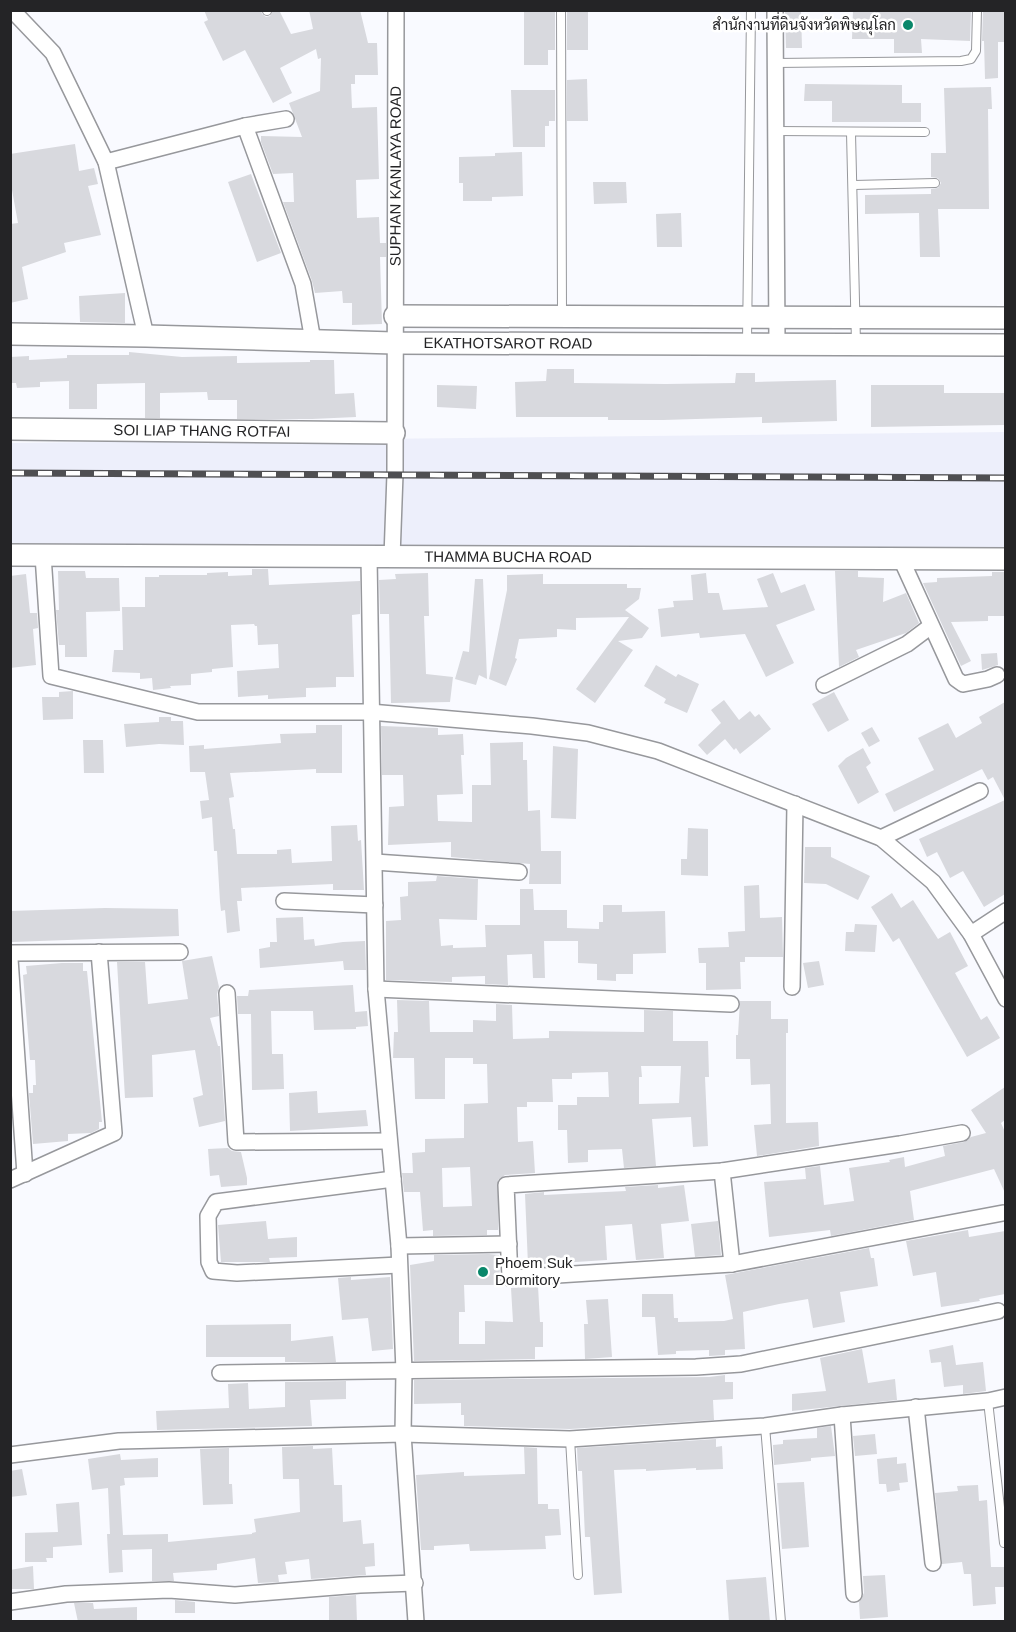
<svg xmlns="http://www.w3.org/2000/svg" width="1016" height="1632" font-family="Arial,Sarabun,sans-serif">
  <rect width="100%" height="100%" fill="#f9faff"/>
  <!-- built -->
  <path fill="#edeffb" d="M1005,432V550L11,545V443Z"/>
  <!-- building -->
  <g fill="#d8d9de" fill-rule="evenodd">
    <path d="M204,10H261L262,14L266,17L270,16L273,10H279L291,34L313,29L309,10H360L368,43H377L378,75H355V84H351L352,108L377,107L379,179L356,180L357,218L379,217L380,243H386V257H380L382,324L352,325V303H343L342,291L315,293L312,281L283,202H294L293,173L273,174L261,142V136L302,137L289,103L320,91L321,58L318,59L316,49L280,68L292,93L273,103L245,50L223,61L204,22L208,20Z"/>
    <path d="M524,10H555V50H548V65H524Z"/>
    <rect x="567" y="10" width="21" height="40"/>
    <path d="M785,10H801L802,48H786Z"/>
    <path d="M853,10H971L970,41L921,39L922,53H894V39H852Z"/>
    <path d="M983,10H1005V42H998V78L985,79L984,41H982Z"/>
    <path d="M587,79L588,121H567V80Z"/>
    <path d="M805,84L902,85V103H921V122H832V101H804Z"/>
    <path d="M991,87L992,109H988L989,209H938L940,257H920L919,213L865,214V195L931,194V189L938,188L941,183L938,178L931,177V153H946L944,88Z"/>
    <path d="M511,90H555V121H549V126H545V147H513Z"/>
    <path d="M75,144L79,171L94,168L98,184L88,186L101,235L64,243L66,252L22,267L28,299L10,303V224L18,223L10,179V154Z"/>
    <path d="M522,152L523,196L492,197V201H463V183H459V157L495,156V153Z"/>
    <path d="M251,174L281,253L257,262L228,182Z"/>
    <path d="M593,182H626L627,203L594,204Z"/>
    <path d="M681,213L682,247H657L656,214Z"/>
    <path d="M125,293V323L80,322L79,296Z"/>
    <path d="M129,352L182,357L237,356V363L310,362V360H334L335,394L354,393L356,417L312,419H237V400H208L207,392L160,393V418H145V383L97,384V409H69V381L40,382V387L17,388L16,383H10V357L29,356V360L67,358V355H129Z"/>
    <path d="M547,369H574V383L666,384L735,383L736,373H755V382L836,380L837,421L762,423V417L663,420H608V417H516L515,382L546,381Z"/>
    <path d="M437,385L477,386L476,409L437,407Z"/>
    <path d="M871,385H944V393H1005V425L871,427Z"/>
    <path d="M252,569H268L269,585L360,581V614L352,615L354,677H336V687L306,688V697L268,699V695L238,697L237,671L279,668L278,644L258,645L257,626H255L254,624L231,625L233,667L212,669V672L191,674V685L170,686L171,688L153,690L152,678L140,679V673L112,672L114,650H123L122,607H145V577H159V575H207V573L228,572V576L252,575Z"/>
    <path d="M58,571H85L86,578H119L120,611L86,612L87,657H65V645H59L56,610H59Z"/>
    <path d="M835,571H858V577L884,578L883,602L906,593L919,623L906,633L856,650L859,657L839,667Z"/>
    <path d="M992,572H1005V616H988V621L951,622L971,661L961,666L923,583L937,582V578L992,576Z"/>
    <path d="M428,573L429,616H424L426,674L453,677L450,702L391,703L389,614H380L379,580L396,579L395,574Z"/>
    <path d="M706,573L708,593H719L723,610L768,607L757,579L773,573L781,593L805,584L815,610L776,625L794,663L766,677L745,634L700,638L699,633L661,637L658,609L674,607L673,601L693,600L691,575Z"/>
    <path d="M26,574L30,613H37L38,628L33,629L36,665L10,668V576Z"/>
    <path d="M543,574V584H627V588H641L639,599L625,610L649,628L642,638L618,641L633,650L595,703L576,689L629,617L576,618V630L557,629V637L519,639L515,658L517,659L506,686L489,679L507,590V575Z"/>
    <path d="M475,579H483L487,679L479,675L476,685L455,679L463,651L469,652Z"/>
    <path d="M997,653L998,665L982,670L981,654Z"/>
    <path d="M656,665L676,677L678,674L699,684L687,713L664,703L666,699L644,686Z"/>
    <path d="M73,691V719L43,720L42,697H59V692Z"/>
    <path d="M834,692L849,720L828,732L812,704Z"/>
    <path d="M724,700L739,720L750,711L755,717L759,714L771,729L740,754L736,748L734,750L725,739L707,755L698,745L721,723L711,710Z"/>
    <path d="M1005,702V894L984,907L963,871L950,878L937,852L927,857L919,839L1005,800L993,777L988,780L982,769L894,812L885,794L934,770L918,738L948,723L956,738L982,723L979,717Z"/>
    <path d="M159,717H171V721H183L184,745L159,744L126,747L124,724L159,722Z"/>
    <path d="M316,725H342V773H316V769L230,773L234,797L229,798L233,829H235L237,854H277V850L291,849L292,863L332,861L331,826L357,825L358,841L361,840L364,890H333V884L241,888L242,901H237L240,931L227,933L225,910L221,911L220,902L217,851H214L212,817L202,819L200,801L209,800L205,772H190L189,746L204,745V749L281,743L280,734L316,733Z"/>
    <path d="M381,726L438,728V735L463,734L464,755H461L463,794L437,795L438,821L472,822V785H491L490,743L523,742V760H527L528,811L540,810L541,851H561V884H529L530,864L451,857V842L388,845L389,807L404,806L403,775H382Z"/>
    <path d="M872,727L880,741L869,747L861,733Z"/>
    <path d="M83,740H103L104,773H84Z"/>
    <path d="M553,746L578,749L576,819L551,818Z"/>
    <path d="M863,748L871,763L866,767L879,792L858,804L838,766L846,758Z"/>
    <path d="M688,828L708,829V876L681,875V859H687Z"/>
    <path d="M805,847H831V857L870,876L858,900L826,884L804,883Z"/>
    <path d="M437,876L478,879L477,920L439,919L441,946L453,945V948L486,947L485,925H520V889H533L534,910H567V928L599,929V922H603V905H622V912L665,911L666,953L633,954V974H616V981L597,980V964L578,963V941H544L545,978H533L532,954L507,955L508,985L485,984V976L452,977V982L386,980V921L401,920L400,897L408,896V882L436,881Z"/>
    <path d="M759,885L760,918L782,917L783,957H745V962H740L741,989L706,990V963H699L698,948L729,947L728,932L745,931L744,886Z"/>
    <path d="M892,893L901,908L913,900L938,939L950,932L968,966L955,973L981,1020L987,1016L1000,1038L967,1057L899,938L893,942L871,907Z"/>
    <path d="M105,908L178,909L179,936L12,942V938H10V911Z"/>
    <path d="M303,917L304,940L314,939L315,946L343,942L365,941L366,970H344L343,961L260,968L259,949L270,947V942H277L276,918Z"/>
    <path d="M855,924L877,925L875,952L845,951L846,932H854Z"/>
    <path d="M212,956L219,987L217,994L219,1016L210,1018L218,1046H220L225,1121L199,1127L193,1098L203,1095L195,1050L152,1055L153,1097L125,1098L117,962H145L148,1004L188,999L182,961Z"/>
    <path d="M819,961L824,985L808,988L803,963Z"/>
    <path d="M62,963H83V971H87L102,1122H99V1129L91,1133L68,1134V1141L33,1144L29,1093H33V1085H36L35,1060H30L23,975L27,974L26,966Z"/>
    <path d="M353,985L355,1012L367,1011L368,1026L356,1027V1029L314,1030L313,1011H271L272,1054H283L284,1089L252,1090L251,1014H238L237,996H248L249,990Z"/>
    <path d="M397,1000L429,1001L430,1032H473V1020L496,1021V1004L512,1005L513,1039L549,1038V1031L644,1032V1010L673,1011V1041H708L709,1077H705L708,1146L693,1147L691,1117L652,1119L656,1166L624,1168L622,1149L588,1150V1162L568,1163L567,1130H558V1105H577V1097H609L608,1072L572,1073V1079H552L553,1102H527V1107H517L518,1142L533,1141L535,1173L505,1175L498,1180V1230H487V1235L433,1236V1230L423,1231L420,1192H404L402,1173H413L412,1153L425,1152V1139L464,1138V1104L488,1103L487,1064H473V1058H445V1099H415L414,1058H393L394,1032H398ZM641,1066H681L679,1103L639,1104V1077H642ZM470,1167L472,1206L443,1207L442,1168Z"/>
    <path d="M740,1001H771V1019H788V1033H786V1123L818,1122L819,1146L757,1156L754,1125L771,1124L770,1084L751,1085L750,1059H736V1035H738Z"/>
    <path d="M1005,1087V1120L1001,1123L1005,1132V1193L994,1169L910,1191L914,1220L831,1236L830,1230L769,1237L764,1182L806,1179L805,1168L820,1166L824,1205L854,1201L849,1168L890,1162L889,1160L904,1157L905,1167L945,1156L943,1146L964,1142L971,1137L986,1133L971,1110Z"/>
    <path d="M317,1091L318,1113L366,1110L368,1126L290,1131L289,1093Z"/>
    <path d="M228,1148L232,1151L241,1152L247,1178V1185L221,1187L219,1175L210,1176L208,1149Z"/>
    <path d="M658,1185V1188L684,1185L689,1221L661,1224L664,1258L636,1260L632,1224L605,1226L607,1260L528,1265L525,1194L544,1192V1195L626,1191L625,1187Z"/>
    <path d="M266,1221L268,1239L297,1237V1257L269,1258L270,1262H221L218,1225Z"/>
    <path d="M718,1221L721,1255L695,1257L691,1224Z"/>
    <path d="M968,1230L969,1237L1005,1231V1294L979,1299L980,1301L941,1307L936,1272L913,1276L906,1241Z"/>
    <path d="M869,1248L871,1258H874L878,1286L840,1292L845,1322L813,1328L808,1299L779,1304L743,1312L745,1349L725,1350V1355L709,1356V1350L676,1351V1354L658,1355L655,1317H642V1294H673L674,1318H678V1322L724,1321L733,1319L725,1275Z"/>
    <path d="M489,1254L499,1255L500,1278L504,1285H464L465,1312H459V1344H485V1321L513,1322L511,1288L538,1286L540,1322H543V1347H535V1359L414,1361L410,1265L434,1261V1255Z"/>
    <path d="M351,1277V1280L390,1277L393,1349L372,1351L368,1318L342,1320L338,1278Z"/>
    <path d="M608,1299L612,1357L585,1359L584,1324H588L586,1300Z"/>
    <path d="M291,1324V1341L333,1336L336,1362H285V1357H206V1325Z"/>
    <path d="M953,1345L956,1365L983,1362L986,1391L963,1394V1385L944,1387L941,1362L931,1363L929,1350Z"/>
    <path d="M862,1349L868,1383L895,1379L897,1400L792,1411V1394L826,1391L820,1358Z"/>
    <path d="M725,1375V1382H733V1399L713,1400L714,1420L570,1429L464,1426V1415H461V1403L414,1404V1380L709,1377Z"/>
    <path d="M346,1381V1399L310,1400L312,1426L157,1430L156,1411L229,1408L228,1384L248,1383L249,1409L285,1407V1382Z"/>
    <path d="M831,1426L835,1456L811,1458V1461L774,1465L773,1445L783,1444V1440L817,1438V1428Z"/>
    <path d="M875,1434L877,1454L855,1456L853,1436Z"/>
    <path d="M716,1439V1447L722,1446L723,1469L696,1470V1468L646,1471V1469L614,1470L622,1593L594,1595L590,1537H585L582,1471H578L577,1448Z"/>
    <path d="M313,1446V1449L332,1448L334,1485H342L343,1522L361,1520L363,1544L374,1543L375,1566L365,1567L366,1575L311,1579L309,1559L285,1562L287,1574L278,1575L279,1582L258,1583L255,1558L217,1564V1570L173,1573L174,1581H152V1549L122,1550L123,1572L109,1573L107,1534H110L108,1488L92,1490L88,1459L120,1454L121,1460L158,1458V1477L124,1478L125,1485L120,1486L123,1535L168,1534V1542L252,1534V1533L256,1532L254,1519L300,1512L299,1479H283L282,1447Z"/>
    <path d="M524,1447L537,1448L538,1504H548V1509H559L561,1535L545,1536L546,1549L470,1551L469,1544L434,1546V1550H421L416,1475L464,1472V1476L525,1474Z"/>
    <path d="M229,1448V1484H232L233,1504L203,1505L200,1449Z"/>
    <path d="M897,1457V1464L906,1463L908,1482L899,1483L900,1490L887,1492L886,1484H879L877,1459Z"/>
    <path d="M22,1469L27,1495L10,1497V1471Z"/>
    <path d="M804,1482L809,1547L782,1549L777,1483Z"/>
    <path d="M978,1485L979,1501L987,1500L991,1567H1005V1587H995L996,1604L973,1606L971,1574H964L962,1562L942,1564L935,1493L958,1491L957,1486Z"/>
    <path d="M79,1502L82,1545L53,1547V1558H46L47,1562H25V1533L58,1532L56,1504Z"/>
    <path d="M33,1566L34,1589H10V1570Z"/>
    <path d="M885,1575L888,1617L860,1619L859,1602L864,1593L863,1576Z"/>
    <path d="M766,1577L770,1622H729L726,1580Z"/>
    <path d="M356,1595L357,1622H329V1597Z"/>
    <path d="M175,1600L195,1602V1613H175Z"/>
    <path d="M74,1603H93L94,1609L137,1607V1622H78Z"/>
  </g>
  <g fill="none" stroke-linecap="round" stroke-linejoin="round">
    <!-- lane casing -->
    <g stroke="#97989c" stroke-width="10">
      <g id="lane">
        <path d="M561,10L562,315"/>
        <path d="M267,11V10"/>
        <path d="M775,63L961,61L971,59L976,51L977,10"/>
        <path d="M776,131L925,132"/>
        <path d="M851,133L856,343"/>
        <path d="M854,185L935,183"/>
        <path d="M747,342L751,10"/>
        <path d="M988,1401L1004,1543"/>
        <path d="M765,1426L781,1622"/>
        <path d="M570,1439L578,1575"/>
      </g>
    </g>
    <!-- street casing -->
    <g stroke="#97989c" stroke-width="18">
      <g id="street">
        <path d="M12,10L53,53L106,162L146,336"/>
        <path d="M775,10L777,344"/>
        <path d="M245,126L303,284L313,341"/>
        <path d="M106,162L245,126L286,119"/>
        <path d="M43,555L51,676L198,712H370L532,726L588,733L658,751L881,838L933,882L971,934L1006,999"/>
        <path d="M369,557L376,989L399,1246L404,1371L403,1434L416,1622"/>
        <path id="s1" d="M392,557L395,474L396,10"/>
        <path d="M901,559L956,679L963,684L988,679L997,675"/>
        <path d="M824,685L907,644L931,626"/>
        <path d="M881,838L980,791"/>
        <path d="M375,862L519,872"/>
        <path d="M284,901L375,905"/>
        <path d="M971,934L1006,911"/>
        <path d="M10,953L180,952"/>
        <path d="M10,959L25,1174"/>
        <path d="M792,987L795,804"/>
        <path d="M376,989L731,1004"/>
        <path d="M227,993L236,1142L389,1141"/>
        <path d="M962,1133L900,1144L722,1171L506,1185L510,1278L732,1264L1003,1213"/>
        <path d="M722,1171L732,1264"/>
        <path d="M393,1179L216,1202L208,1216L209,1262L213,1271L237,1273L399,1265"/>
        <path d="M10,1180L114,1133L99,952"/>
        <path d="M399,1246L509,1244"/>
        <path d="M220,1373L696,1367L741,1364L998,1311"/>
        <path d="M916,1407L933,1563"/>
        <path d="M842,1415L854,1594"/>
        <path d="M10,1455L119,1441L403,1434L570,1439L765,1426L842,1415L988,1401L1006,1397"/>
        <path d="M10,1602L66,1594L169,1590L235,1595L360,1585L415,1583"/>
      </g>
    </g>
    <!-- secondary casing -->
    <g stroke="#97989c" stroke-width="24">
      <g id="secondary">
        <path d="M395,316L1006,318"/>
        <path id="s2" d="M10,334L146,336L394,343L1006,345"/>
        <path id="s3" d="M10,429L394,433"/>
        <path id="s4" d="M10,555L1006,559"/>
      </g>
    </g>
    <!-- lane -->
    <use href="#lane" stroke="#fff" stroke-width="8"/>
    <!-- street -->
    <use href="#street" stroke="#fff" stroke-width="15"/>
    <!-- secondary -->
    <use href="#secondary" stroke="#fff" stroke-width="21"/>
    <!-- rail casing -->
    <g stroke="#4f4f52" stroke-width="7">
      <path id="rail" d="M10,473L1006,478"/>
    </g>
    <!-- rail -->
    <use href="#rail" stroke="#fff" stroke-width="4.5" stroke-dasharray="14" stroke-linecap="butt"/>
  </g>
  <!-- markers -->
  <g fill="#09876a" stroke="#fff" stroke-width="2">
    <circle cx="908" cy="25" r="6"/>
    <circle cx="483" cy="1272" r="6"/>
  </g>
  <g text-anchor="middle" stroke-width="5" stroke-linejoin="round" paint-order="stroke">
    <!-- poi labels -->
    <g font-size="15" fill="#242426" stroke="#fff" text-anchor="end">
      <text x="896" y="30">สำนักงานที่ดินจังหวัดพิษณุโลก</text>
      <text x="495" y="1268" text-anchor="start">Phoem Suk<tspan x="495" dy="17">Dormitory</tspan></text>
    </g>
    <!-- street labels -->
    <g font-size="15" fill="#242426" stroke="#fff">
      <text dy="5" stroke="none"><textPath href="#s1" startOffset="381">SUPHAN KANLAYA ROAD</textPath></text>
      <text dy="5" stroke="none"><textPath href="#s2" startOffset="498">EKATHOTSAROT ROAD</textPath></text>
      <text dy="5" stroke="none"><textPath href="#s3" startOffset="192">SOI LIAP THANG ROTFAI</textPath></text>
      <text dy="5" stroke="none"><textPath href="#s4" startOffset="498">THAMMA BUCHA ROAD</textPath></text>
    </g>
  </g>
  <!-- border -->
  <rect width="1016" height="1632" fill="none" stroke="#242426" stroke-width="24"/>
</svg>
